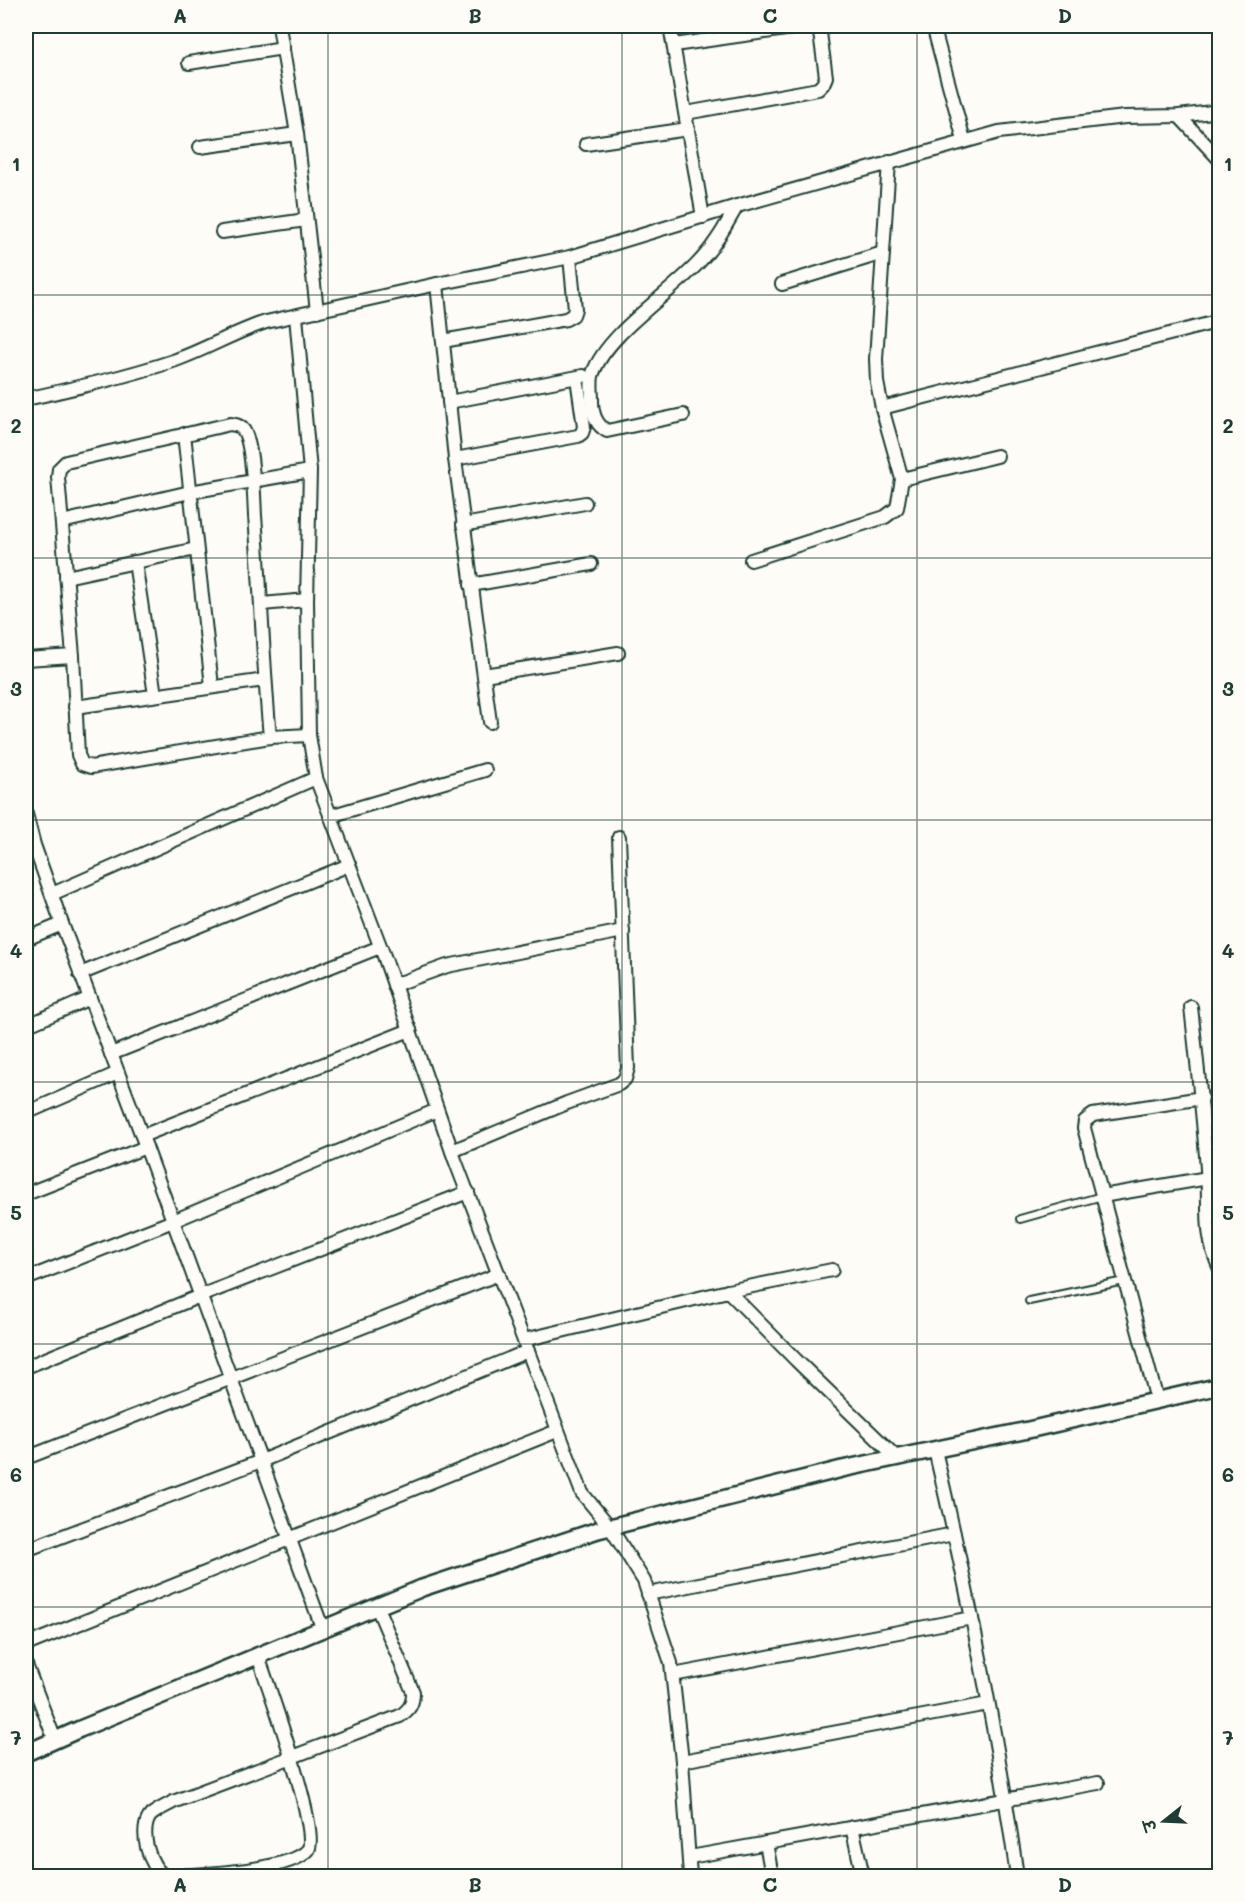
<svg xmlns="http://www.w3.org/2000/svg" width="1245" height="1902" font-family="Mali,'Playpen Sans Deva',sans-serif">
  <rect width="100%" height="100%" fill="#fdfcf7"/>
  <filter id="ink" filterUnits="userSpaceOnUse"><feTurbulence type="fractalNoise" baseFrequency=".0167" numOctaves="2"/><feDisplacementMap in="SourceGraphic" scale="12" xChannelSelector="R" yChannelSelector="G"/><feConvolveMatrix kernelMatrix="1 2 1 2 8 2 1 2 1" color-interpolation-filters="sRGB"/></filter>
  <g filter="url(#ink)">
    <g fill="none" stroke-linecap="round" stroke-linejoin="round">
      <!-- service casing -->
      <g stroke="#1f3d34" stroke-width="10">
        <g id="service">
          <path d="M1020,1219L1102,1196"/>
          <path d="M1029,1301L1124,1281"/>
        </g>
      </g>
      <!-- minor casing -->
      <g stroke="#1f3d34" stroke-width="16">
        <g id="minor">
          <path d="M279,26L297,134L317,311"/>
          <path d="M670,26L703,217"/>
          <path d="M933,26L964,140"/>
          <path d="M674,45L807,26L815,28L820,33L826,77L823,84L818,89L686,113"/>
          <path d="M189,63L283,48"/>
          <path d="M1179,116L1220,160"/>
          <path d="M586,144L688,129"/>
          <path d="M200,147L297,134"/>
          <path d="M222,232L306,220"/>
          <path d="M437,284L455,459L490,722"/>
          <path d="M782,284L883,253"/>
          <path d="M296,316L310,471L307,600L309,735L316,778L384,956L455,1160L582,1493L610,1527L644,1581L671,1663L682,1761L690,1876"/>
          <path d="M443,341L566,319L573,315L575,309L570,257"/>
          <path d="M26,399C75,388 125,377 173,361C205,350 234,332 266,322L437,284L570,257L737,206L999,132L1125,117L1179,116L1220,111"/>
          <path d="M449,402L583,376"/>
          <path d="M882,408L1220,321"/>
          <path d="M683,415L607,431C596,425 592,413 592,400C592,392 590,380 593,373C608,332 672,293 701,260C716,244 726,225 737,206"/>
          <path d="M184,434L212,686"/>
          <path d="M455,459L578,436L582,433L584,427L577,378"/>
          <path d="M902,479L997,456"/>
          <path d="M62,522L190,492L310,471"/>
          <path d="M463,525L585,503"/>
          <path d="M751,560L885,517L897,508L902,479L882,408L877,382L876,359L889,162"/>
          <path d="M135,562L155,695"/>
          <path d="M66,577L196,549"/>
          <path d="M471,585L591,564"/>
          <path d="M262,604L307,600"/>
          <path d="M26,659L73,656"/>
          <path d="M484,675L618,653"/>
          <path d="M75,707L265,680"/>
          <path d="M270,737C263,663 261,589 255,516C254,495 253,450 245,433C242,426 237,425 230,424L66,462L59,469L58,477L73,656L78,755L82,764L91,767L270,737L309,735"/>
          <path d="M26,814L34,845L62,924L142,1136L323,1630"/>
          <path d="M330,816L485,770"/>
          <path d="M52,894L316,778"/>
          <path d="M26,939L62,924"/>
          <path d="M80,974L349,865"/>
          <path d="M394,985L447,966L623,931"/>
          <path d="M1191,1007C1197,1061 1203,1114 1207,1169C1210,1206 1203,1233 1220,1269"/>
          <path d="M26,1026L90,998"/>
          <path d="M111,1054L380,947"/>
          <path d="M26,1113L118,1073"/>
          <path d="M142,1136L410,1030"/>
          <path d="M452,1151L567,1103L619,1084L625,1079L628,1068L619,837"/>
          <path d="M26,1194L146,1147"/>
          <path d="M1102,1196L1208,1178"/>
          <path d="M26,1279L173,1221L437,1110"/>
          <path d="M728,1291L796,1360L897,1458"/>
          <path d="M524,1340L728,1291L832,1270"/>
          <path d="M26,1367L200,1296L468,1192"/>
          <path d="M1157,1400L1084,1128L1085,1121L1093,1115L1202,1098"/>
          <path d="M935,1450C968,1591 997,1733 1017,1876"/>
          <path d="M26,1458L499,1274"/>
          <path d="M26,1550L261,1461L528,1351"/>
          <path d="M648,1594L954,1534"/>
          <path d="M26,1645L557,1431"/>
          <path d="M26,1665L55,1740"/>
          <path d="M673,1675L972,1618"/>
          <path d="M682,1761L988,1704"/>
          <path d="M852,1827L863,1876"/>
          <path d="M766,1843L772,1876"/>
          <path d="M690,1857L1098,1783"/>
          <path d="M165,1876C149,1868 138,1829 151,1815C157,1810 166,1806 173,1802L400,1716C410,1709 413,1704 413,1692L377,1607"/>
          <path d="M175,1876C203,1874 290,1871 308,1850C321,1834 267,1682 258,1656"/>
        </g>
      </g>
      <!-- tertiary casing -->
      <g stroke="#1f3d34" stroke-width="20">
        <path id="tertiary" d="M26,1753L80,1729L422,1588L598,1530L842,1469L1028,1430L1220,1386"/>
      </g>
      <!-- service -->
      <use href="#service" stroke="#fdfcf7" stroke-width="6"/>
      <!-- minor -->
      <use href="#minor" stroke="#fdfcf7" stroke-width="12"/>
      <!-- tertiary -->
      <use href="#tertiary" stroke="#fdfcf7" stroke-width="15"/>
    </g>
  </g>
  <!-- grid -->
  <path fill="none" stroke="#1f3d34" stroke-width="1.5" stroke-opacity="0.55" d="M328,26V1876M622,26V1876M917,26V1876M26,295H1220M26,558H1220M26,820H1220M26,1082H1220M26,1344H1220M26,1607H1220"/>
  <!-- margin -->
  <rect width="1245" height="1902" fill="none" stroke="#fdfcf7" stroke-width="66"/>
  <!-- north arrow -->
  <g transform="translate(1164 1821) rotate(252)" stroke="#fdfcf7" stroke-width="4.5" paint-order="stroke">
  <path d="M0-4.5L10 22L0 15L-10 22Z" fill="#1f3d34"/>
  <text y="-9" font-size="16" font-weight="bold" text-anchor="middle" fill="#1f3d34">उ</text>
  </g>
  <rect x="33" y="33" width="1179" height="1836" fill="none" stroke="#1f3d34" stroke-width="2"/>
  <g font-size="20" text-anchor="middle" font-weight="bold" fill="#1f3d34">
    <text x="180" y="23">A</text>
    <text x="475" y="23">B</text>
    <text x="770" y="23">C</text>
    <text x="1065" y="23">D</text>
    <text x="16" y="171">1</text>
    <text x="1228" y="171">1</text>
    <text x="16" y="433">2</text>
    <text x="1228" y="433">2</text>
    <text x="16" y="696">3</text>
    <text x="1228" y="696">3</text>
    <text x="16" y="958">4</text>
    <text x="1228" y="958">4</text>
    <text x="16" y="1220">5</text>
    <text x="1228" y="1220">5</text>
    <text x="16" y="1482">6</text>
    <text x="1228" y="1482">6</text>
    <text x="16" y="1745">7</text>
    <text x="1228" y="1745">7</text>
    <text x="180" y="1892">A</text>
    <text x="475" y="1892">B</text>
    <text x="770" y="1892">C</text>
    <text x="1065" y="1892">D</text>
  </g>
</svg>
